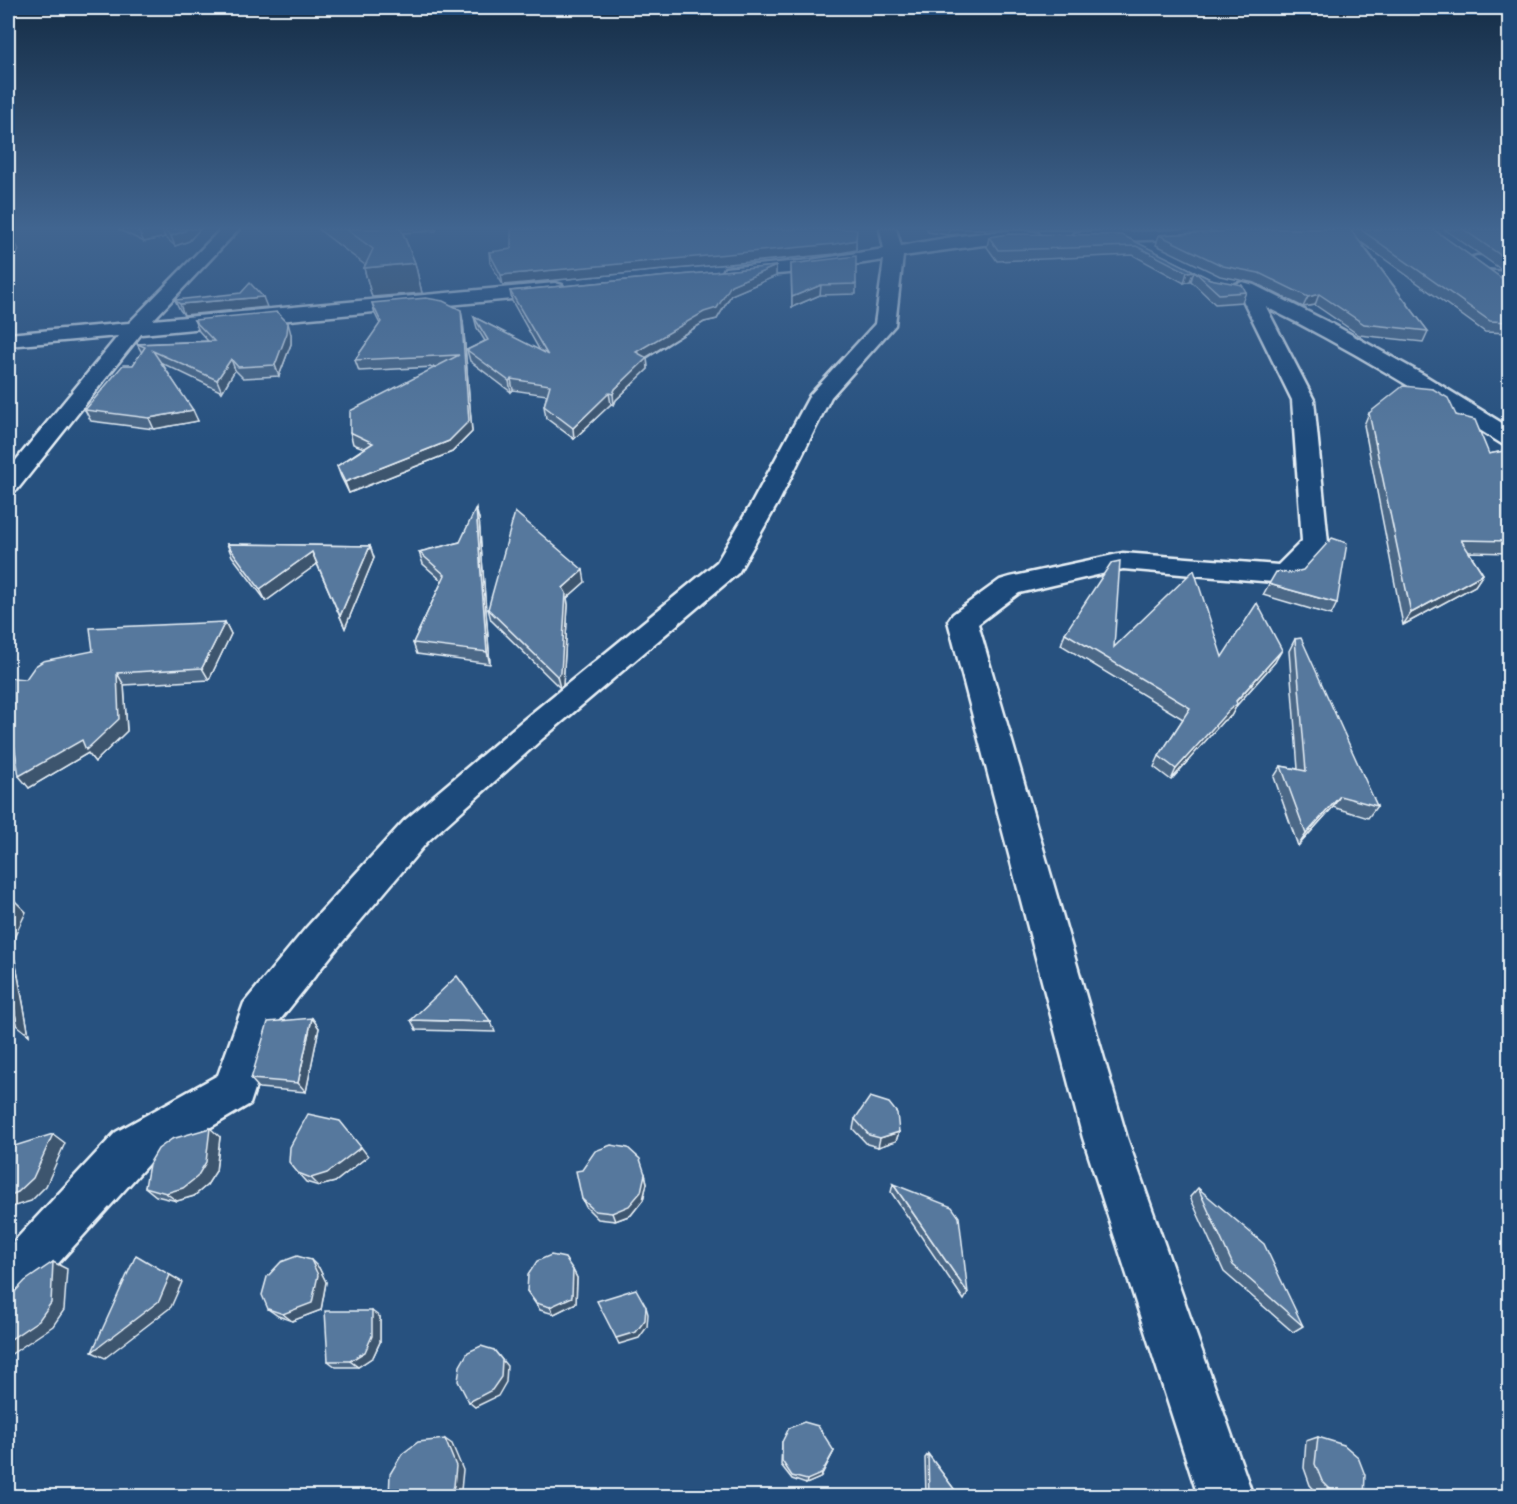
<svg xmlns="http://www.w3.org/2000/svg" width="1517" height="1504" font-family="Pangolin,sans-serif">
  <rect width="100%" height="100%" fill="#27517f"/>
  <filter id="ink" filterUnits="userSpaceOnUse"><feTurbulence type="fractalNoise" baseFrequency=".0167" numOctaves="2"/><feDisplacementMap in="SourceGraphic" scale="12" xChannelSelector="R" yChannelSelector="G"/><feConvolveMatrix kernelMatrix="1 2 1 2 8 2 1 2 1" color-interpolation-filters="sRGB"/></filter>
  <g filter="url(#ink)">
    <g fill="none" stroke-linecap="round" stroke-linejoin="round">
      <!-- minor casing -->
      <g stroke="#e8f1f8" stroke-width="5">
        <g id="minor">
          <path d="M221,229H239L153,320L555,283L562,285L565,289L562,293L555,295L141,334L17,490L8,492V470L118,336L8,346V334L129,323Z"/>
          <path d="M880,229H896L901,246C935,240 1007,226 1038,233L1041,237L1038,241L1032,242L983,245L903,256L895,325L831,397L779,501L738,573L543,738L428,841L334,952L276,1025L250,1104L148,1164L25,1300L8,1307V1248L116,1132L218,1075L244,1003L306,928L404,821L521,722L717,562L753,501L810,395L875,324L884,260L811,271L732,278L725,276L723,272L725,268L811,260L884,249Z"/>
          <path d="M1203,229L1209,230L1212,234L1209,238L1081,242L1075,241L1072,237L1075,233L1081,232Z"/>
          <path d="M1477,256L1510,258V270L1470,266L1468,262L1470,258Z"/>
          <path d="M1243,282L1254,285L1334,325L1424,375L1510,428V446L1502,444C1425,395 1348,347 1266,307L1314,400L1328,543L1324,549L1295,580L1285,583L1123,569L1019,593L978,624L1127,1138L1253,1496H1198L1083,1138L948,621L953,614L1000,580L1010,577L1123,553L1278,565L1302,541L1292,400L1240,294L1233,288L1236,284Z"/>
        </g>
      </g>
      <!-- minor -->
      <use href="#minor" fill="#1f4a7a" fill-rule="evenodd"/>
    </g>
    <!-- wall -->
    <g fill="#4b6787" stroke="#e8f1f8" stroke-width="1.5">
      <path d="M118,229H200L189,241L175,246L165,237L144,242Z"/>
      <path d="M318,229H437L436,231L403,233L415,263L422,293L372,297L364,268L365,265Z"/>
      <path d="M927,229H1184L1143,231L1006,230L948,235L928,232Z"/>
      <path d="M1275,229H1433L1507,282L1509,283V333L1485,332L1361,242L1428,331L1423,342L1359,335L1315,305L1303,307L1255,283L1220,276L1156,245L1159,235Z"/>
      <path d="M1444,229H1509V275Z"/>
      <path d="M1122,235L1194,271L1190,281L1184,283L1133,255L997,261L987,247L989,237Z"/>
      <path d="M856,240V250L835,254L503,285L490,263L489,252Z"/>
      <path d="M791,264L856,284V294L820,295L792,307Z"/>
      <path d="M776,266V276L731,295L717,319L704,322L647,358L648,369L616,400L614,405L611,404L574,439L546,418L544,406L547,395L513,390L511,392L470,361L467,350L485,341L477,328L474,317L540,351L512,301L510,291Z"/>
      <path d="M1194,271L1210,279L1246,292L1242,302L1215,304L1191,281Z"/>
      <path d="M175,300L267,307L184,315L180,310Z"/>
      <path d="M372,303L463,321L472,432L452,452L349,493L341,477L337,466L364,448L353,444L350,432L435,367L359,371L355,360L380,324L375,314Z"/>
      <path d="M194,320L291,334V344L279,376L243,378L235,370L222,392L162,363L198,421L154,429L91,421L85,410L133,365L142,353L137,344L208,341L199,331Z"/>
      <path d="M1369,413L1456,415L1489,454L1509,450V553L1469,552L1483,574L1475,586L1403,625L1364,425Z"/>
      <path d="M479,519L490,664L417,654L413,643L442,581L423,564L419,552L460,542Z"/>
      <path d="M227,544L370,546L374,558L345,628L317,564L266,601L232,556Z"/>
      <path d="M585,582L567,598L568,605L563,685L560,688L491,620L488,609Z"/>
      <path d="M1269,584L1337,603L1331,615L1263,595Z"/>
      <path d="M225,622L231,634L209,680L124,685L127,731L95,762L88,753L29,788L15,752L8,744V678L26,679L93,651Z"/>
      <path d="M1065,633L1114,647L1275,662L1237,705L1231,716L1223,721L1171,780L1154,767L1159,756L1183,719L1061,645Z"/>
      <path d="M1295,639L1377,806L1368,818L1333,807L1298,846L1274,777L1281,766L1298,769L1289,651Z"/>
      <path d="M8,953L15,960L29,1035L8,1019Z"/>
      <path d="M312,1018L319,1028L306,1092L259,1088L251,1079Z"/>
      <path d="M411,1020L491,1022L495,1032L416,1030Z"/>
      <path d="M855,1119L899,1132L896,1141L878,1147L867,1144L853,1129Z"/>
      <path d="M220,1137L216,1171L207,1185L194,1196L177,1201L156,1196L145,1187Z"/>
      <path d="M368,1156L335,1182L319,1186L306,1182L298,1173Z"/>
      <path d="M645,1174L647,1183L643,1200L631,1215L615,1221L598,1219L586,1207L582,1199Z"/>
      <path d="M893,1184L968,1293L964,1300L891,1192Z"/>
      <path d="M1198,1188L1303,1326L1293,1332L1224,1272L1190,1197Z"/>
      <path d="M319,1268L326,1282L321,1310L292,1321L278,1316L268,1309Z"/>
      <path d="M573,1270L577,1278L576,1303L554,1314L540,1310L527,1291Z"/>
      <path d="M380,1317V1342L373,1357L358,1367H336L328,1361Z"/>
      <path d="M1318,1437L1364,1497H1321L1310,1485L1304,1468L1306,1441Z"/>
      <path d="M782,1442L834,1451L820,1478L806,1484L792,1479L781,1465Z"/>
      <path d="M928,1454L960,1497H926L925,1458Z"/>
    </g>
    <!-- shaded-wall -->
    <g fill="#3d546e" stroke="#e8f1f8" stroke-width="1.5">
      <path d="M155,229H161L165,237L144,242L139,232Z"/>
      <path d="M187,229H200L189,241L175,246L171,236Z"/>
      <path d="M949,229H1006V230L948,235Z"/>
      <path d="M14,240L19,250L8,271V251Z"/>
      <path d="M856,240V250L835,254L503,285L501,275Z"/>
      <path d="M415,263L422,293L372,297L364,268Z"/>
      <path d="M776,266V276L731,295L717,319L704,322L637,363L636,352L731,285Z"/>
      <path d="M1194,271L1190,281L1184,283L1187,272Z"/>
      <path d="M821,285L820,295L792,307V297Z"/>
      <path d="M1319,294L1315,305L1303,307L1308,297Z"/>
      <path d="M263,297L267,307L184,315L180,304Z"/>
      <path d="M461,310L463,321L472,432L452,452L349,493L345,482L449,441Z"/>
      <path d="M288,323L291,334V344L279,376L275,365Z"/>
      <path d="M647,358L648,369L616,400L614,405L613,394L615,389Z"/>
      <path d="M231,359L235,370L222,392L217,380Z"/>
      <path d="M511,379L513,390L511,392L509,381Z"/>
      <path d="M609,393L611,404L574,439L573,428Z"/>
      <path d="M193,410L198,421L154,429L149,418Z"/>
      <path d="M476,508L479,519L490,664L487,652Z"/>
      <path d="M370,546L374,558L345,628L340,616Z"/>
      <path d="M312,552L317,564L266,601L260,589Z"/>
      <path d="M583,570L585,582L567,598L568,605L563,685L560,688L557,676L563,588Z"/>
      <path d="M1483,574L1475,586L1403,625L1411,613Z"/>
      <path d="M225,622L231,634L209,680L202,668Z"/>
      <path d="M1282,650L1275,662L1237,705L1231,716L1223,721L1171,780L1176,769Z"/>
      <path d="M117,673L124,685L127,731L95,762L88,753L29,788L19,776Z"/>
      <path d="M1340,796L1333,807L1298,846L1306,834Z"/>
      <path d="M15,901L26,912L8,951V917Z"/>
      <path d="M8,953L15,960L29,1035L17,1025L8,972Z"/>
      <path d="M312,1018L319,1028L306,1092L298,1083Z"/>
      <path d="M210,1128L220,1137L216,1171L207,1185L194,1196L177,1201L166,1193Z"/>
      <path d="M899,1132L896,1141L878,1147L880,1138Z"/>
      <path d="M53,1134L65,1143L46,1186L31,1201L8,1208V1196Z"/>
      <path d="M361,1147L368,1156L335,1182L319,1186L311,1178Z"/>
      <path d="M645,1174L647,1183L643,1200L631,1215L615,1221L612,1213Z"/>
      <path d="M311,1260L319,1268L326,1282L321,1310L292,1321L283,1314Z"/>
      <path d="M53,1262L67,1269L64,1310L53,1326L10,1355L8,1354V1341Z"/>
      <path d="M573,1270L577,1278L576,1303L554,1314L550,1307Z"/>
      <path d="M170,1275L182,1282L171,1307L105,1358L92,1352Z"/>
      <path d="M646,1307L648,1314L647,1327L639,1338L619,1344L616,1338Z"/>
      <path d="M372,1311L380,1317V1342L373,1357L358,1367L350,1361Z"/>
      <path d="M494,1350L507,1366L506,1382L498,1396L475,1407L469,1402Z"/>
      <path d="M445,1439L452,1444L463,1470L461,1490L458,1497H449Z"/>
      <path d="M834,1451L820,1478L806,1484L807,1480Z"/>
    </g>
    <!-- building -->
    <g fill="#57789d" stroke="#e8f1f8" stroke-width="1.5">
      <path d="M132,229H155L139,232Z"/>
      <path d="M162,229H187L185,231L171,236Z"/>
      <path d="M346,229H401L415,263L364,268L373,249Z"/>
      <path d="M511,229H857L856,240L835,244L501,275L489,252L511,249Z"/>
      <path d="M1275,229H1350L1428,331L1364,324L1319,294L1308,297L1259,273L1223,266L1159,235Z"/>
      <path d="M1360,229H1433L1507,282L1509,283V322L1490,321Z"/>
      <path d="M1463,229H1509V261Z"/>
      <path d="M1008,234L1122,235L1194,271L1187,272L1136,246L998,250L989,237Z"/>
      <path d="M8,240H14L8,251Z"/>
      <path d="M856,256V284L821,285L792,297L791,264Z"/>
      <path d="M776,266L731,285L717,308L704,312L636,352L647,358L615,389L613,394L609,393L573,428L544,406L550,385L511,379L509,381L467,350L488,340L474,317L547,354L510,291Z"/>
      <path d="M1194,271L1210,279L1242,285L1246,292L1219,294Z"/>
      <path d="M250,283L263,297L180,304L175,300L241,293Z"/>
      <path d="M426,298L443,301L461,310L469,421L449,441L345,482L337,466L373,443L350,432V411L459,355L355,360L381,322L372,303Z"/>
      <path d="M277,312L288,323L287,333L275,365L238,367L231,359L217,380L153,351L193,410L149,418L85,410L123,365H133L145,347L137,344L214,341L194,320Z"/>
      <path d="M1403,386L1433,389L1448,398L1456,415L1475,420L1489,454L1509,450V541L1461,540L1483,574L1411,613L1369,413Z"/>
      <path d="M476,508L487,652L413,643L445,575L419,552L460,542Z"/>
      <path d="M515,512L583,570L563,588L566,593L561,673L557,676L488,609Z"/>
      <path d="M1332,538L1347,543L1337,603L1269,584L1276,572L1291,573L1303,570Z"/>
      <path d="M227,544L370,546L340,616L312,552L260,589Z"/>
      <path d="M1120,561L1114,647L1194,570L1222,657L1257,603L1282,650L1236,701L1237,704L1229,710L1176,769L1159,756L1190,708L1065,633L1111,563Z"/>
      <path d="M225,622L202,668L117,673L119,719L86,750L82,740L19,776L14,744L8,743V678L26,679L35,666L43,661L93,651L90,628Z"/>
      <path d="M1301,638L1377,806L1340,796L1306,834L1281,766L1306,771L1295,639Z"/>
      <path d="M8,901H15L8,917Z"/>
      <path d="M8,972L17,1025L8,1018Z"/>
      <path d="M457,976L491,1022L411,1020Z"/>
      <path d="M312,1018L298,1083L251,1079L268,1022Z"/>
      <path d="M870,1097L889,1103L897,1113L899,1132L880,1138L869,1135L855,1119Z"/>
      <path d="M308,1114L340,1121L361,1147L327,1173L311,1178L298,1173L289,1162L290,1147Z"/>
      <path d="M210,1128L206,1162L197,1177L183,1188L166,1193L145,1187L149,1164L158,1149L172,1139Z"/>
      <path d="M53,1134L33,1178L18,1192L8,1196V1148Z"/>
      <path d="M611,1145L628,1148L640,1159L645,1174L641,1192L629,1206L612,1213L595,1211L582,1199L576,1171L582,1170L595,1151Z"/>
      <path d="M893,1184L952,1207L959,1217L968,1293Z"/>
      <path d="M1198,1188L1264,1244L1303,1326L1233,1265Z"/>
      <path d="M136,1255L170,1275L159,1301L92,1352Z"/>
      <path d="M551,1255L565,1258L573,1270L572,1297L550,1307L536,1303L527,1291L528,1275L537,1261Z"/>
      <path d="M297,1256L311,1260L318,1275L312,1303L283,1314L268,1309L262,1295L267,1277L281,1262Z"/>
      <path d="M53,1262L51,1303L39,1320L8,1341V1299L25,1281Z"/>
      <path d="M636,1289L646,1307L645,1320L636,1332L616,1338L597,1301Z"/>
      <path d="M325,1311H372V1336L365,1352L350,1361H328Z"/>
      <path d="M481,1346L494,1350L502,1360L501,1377L492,1390L469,1402L458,1381L460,1366L468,1352Z"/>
      <path d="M804,1422L818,1426L834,1451L821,1474L807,1480L792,1476L782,1461V1442L789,1428Z"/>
      <path d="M1318,1437L1344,1445L1358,1457L1365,1475L1364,1497L1337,1496L1322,1481L1315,1464Z"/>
      <path d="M445,1439L456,1466L454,1486L449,1497H389L390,1474L402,1454L418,1442Z"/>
      <path d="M928,1454L960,1497H929Z"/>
    </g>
  </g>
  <!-- sky -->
  <linearGradient id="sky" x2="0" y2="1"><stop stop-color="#152d46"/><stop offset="0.52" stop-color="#416590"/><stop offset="1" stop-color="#416590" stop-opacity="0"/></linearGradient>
  <rect width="1517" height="439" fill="url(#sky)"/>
  <!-- margin -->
  <rect width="1517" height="1504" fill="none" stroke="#1f4a7a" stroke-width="30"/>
  <rect x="15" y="15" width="1487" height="1474" fill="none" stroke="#e8f1f8" stroke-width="2" filter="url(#ink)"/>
</svg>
